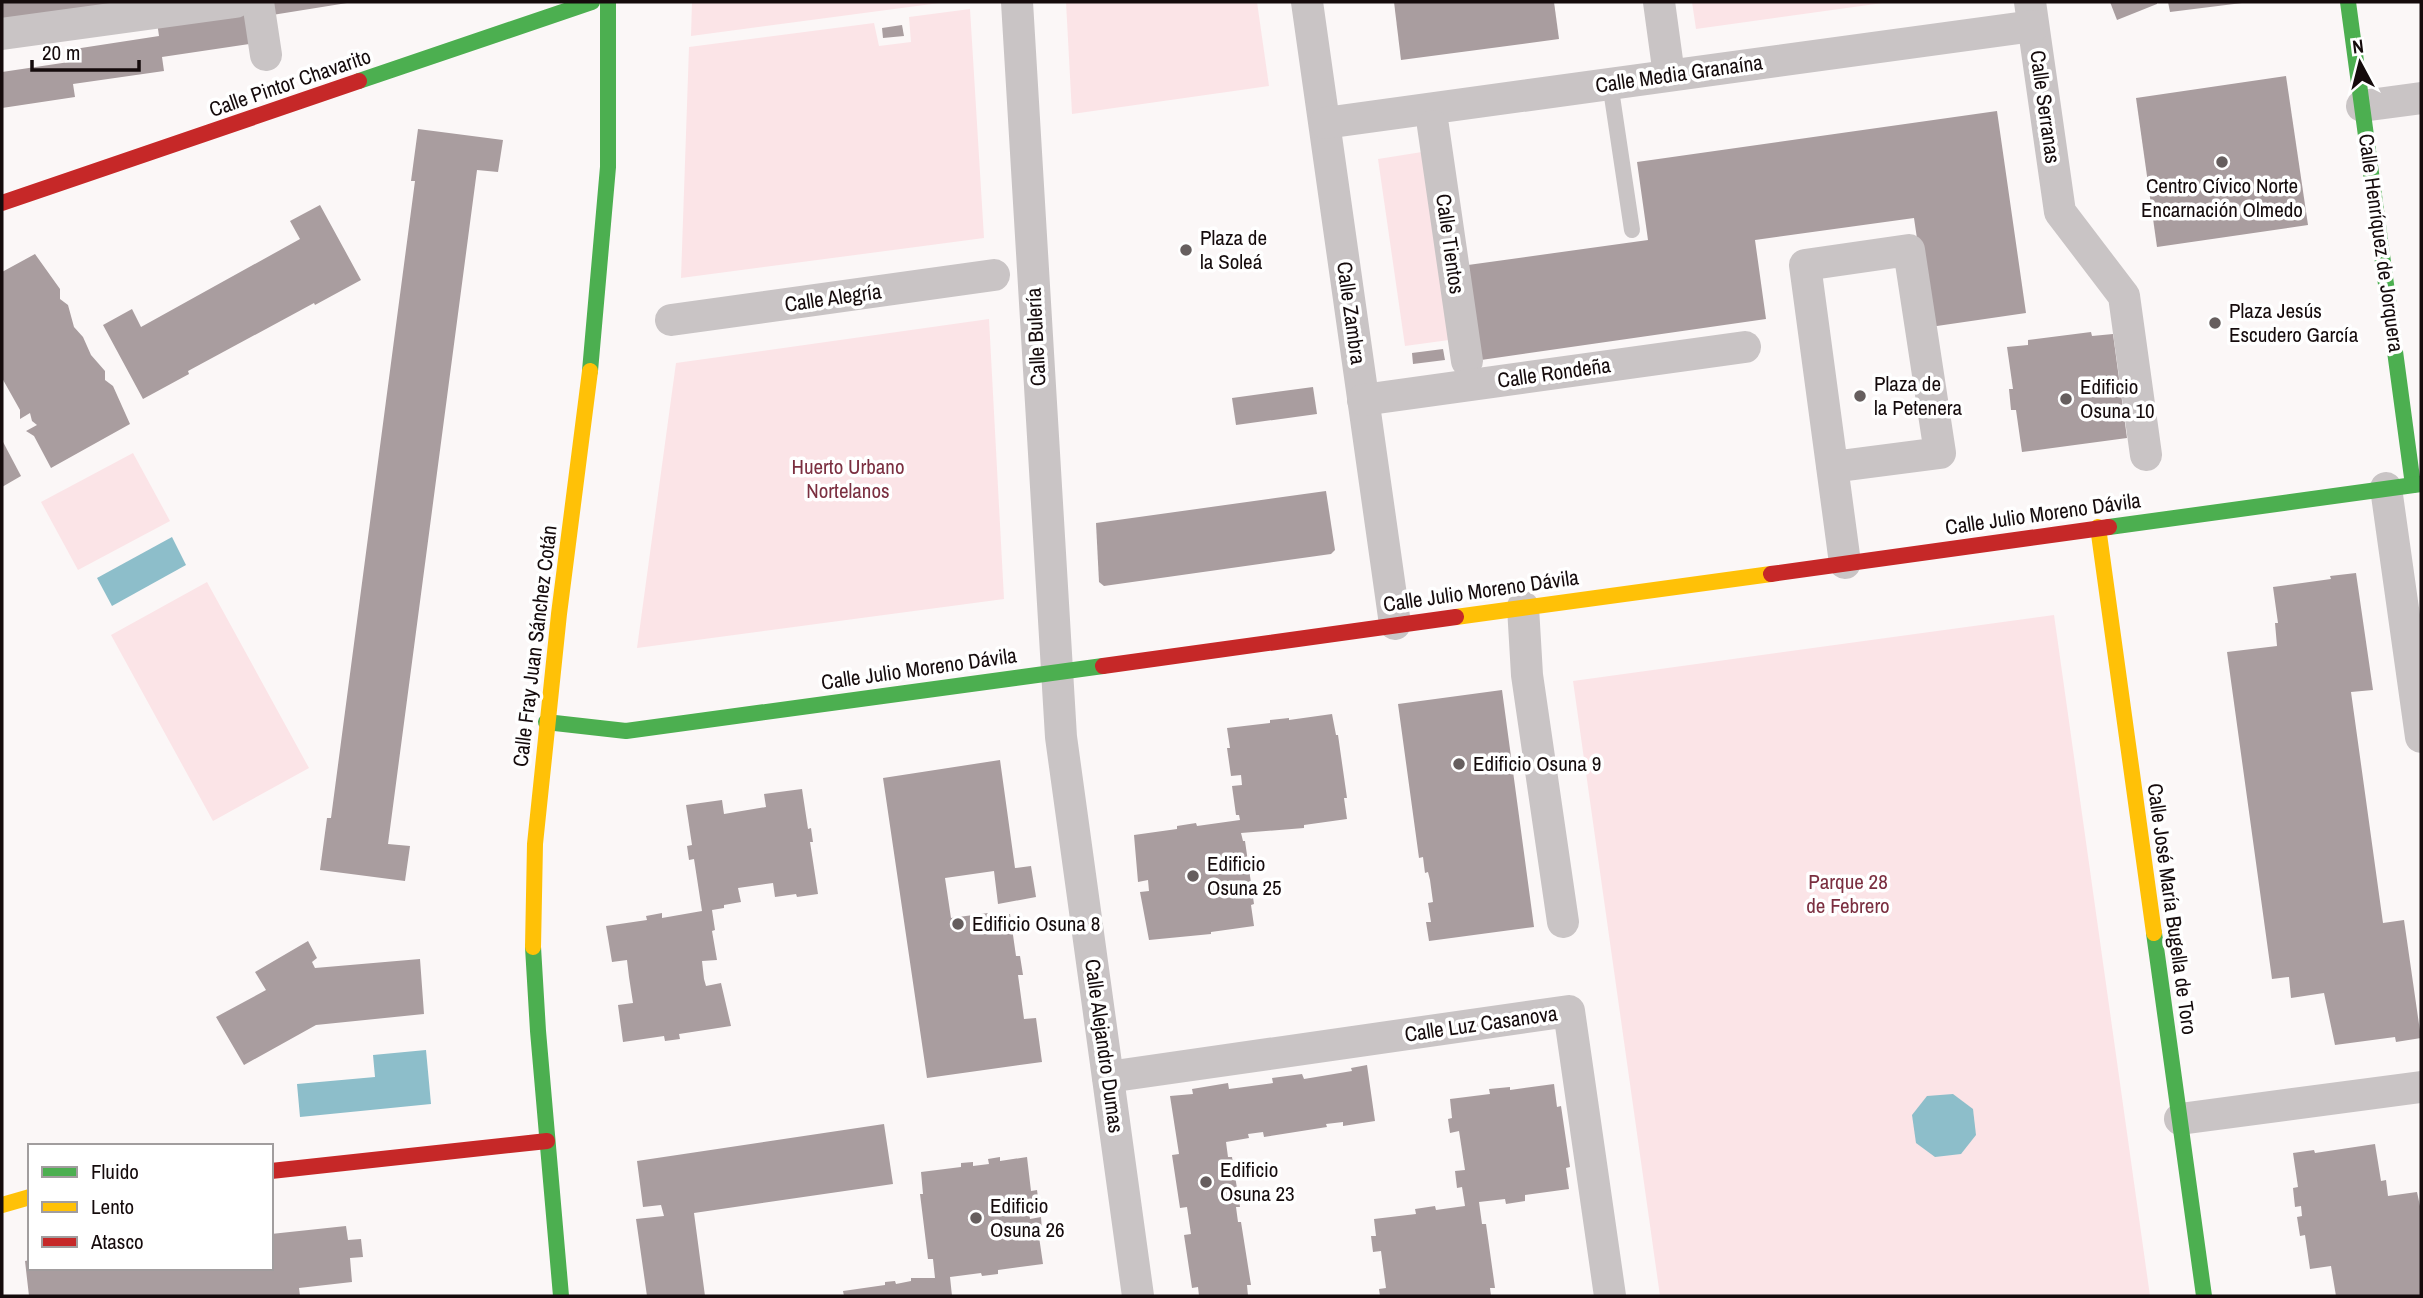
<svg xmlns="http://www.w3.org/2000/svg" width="2423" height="1298" font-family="'Archivo Narrow',sans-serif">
  <rect width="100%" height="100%" fill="#fbf7f7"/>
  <!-- green -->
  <g fill="#fbe4e7">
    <path d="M692,2H947L691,36Z"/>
    <path d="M1066,2H1257L1269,86L1072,114Z"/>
    <path d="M1692,2H1890L1696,29Z"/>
    <path d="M970,9L984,238L681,278L689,47L874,23L879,46L911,42L909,17Z"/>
    <path d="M1422,152L1449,340L1405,346L1378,159Z"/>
    <path d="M989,319L1004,599L637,648L676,363Z"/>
    <path d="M133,453L170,521L78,570L41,502Z"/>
    <path d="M207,582L309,768L213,821L111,635Z"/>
    <path d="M2054,615L2150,1296H1660L1573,681Z"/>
  </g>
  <!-- water -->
  <g fill="#8dbeca">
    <path d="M172,537L186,565L112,606L97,578Z"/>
    <path d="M426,1050L431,1104L300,1117L297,1084L375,1077L373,1055Z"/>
    <path d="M1953,1094L1973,1109L1976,1135L1961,1154L1935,1157L1916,1143L1912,1115L1927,1096Z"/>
  </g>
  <!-- building -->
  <g fill="#a99d9f">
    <path d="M2,2H188L2,31Z"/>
    <path d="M264,2H347V3L266,16Z"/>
    <path d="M1394,2H1554L1559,39L1401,60Z"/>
    <path d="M2110,2H2157V4L2117,20Z"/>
    <path d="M2168,2H2242V3L2170,12Z"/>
    <path d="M251,8L256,43L162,57L164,71L73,84L75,97L2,108V72L69,62L68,50L159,36L157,22Z"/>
    <path d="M902,25L904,36L883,38L882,28Z"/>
    <path d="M2286,76L2308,225L2157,247L2136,98Z"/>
    <path d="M1997,111L2026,313L1930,327L1914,218L1755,240L1766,319L1481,360L1468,265L1648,240L1637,162Z"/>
    <path d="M418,129L503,140L498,172L477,170L388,844L410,846L405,881L320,870L327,818H331L415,181H411Z"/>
    <path d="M320,205L361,280L315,305L314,303L188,371L189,374L143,399L103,325L132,309L141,327L300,239L290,221Z"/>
    <path d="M35,254L60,289V299L68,305L74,327L83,337L91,355L105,371V380L113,386L130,424L51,468L34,436L26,431L37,425L32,421L30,413L20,419V410L2,378V272Z"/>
    <path d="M2091,332L2092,336L2113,334L2127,438L2022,452L2016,410H2011L2009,389H2013L2007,347L2028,345V340Z"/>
    <path d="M1443,349L1445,360L1413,364L1412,353Z"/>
    <path d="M1313,387L1317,414L1236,425L1232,398Z"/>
    <path d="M2,440L21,476L2,487Z"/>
    <path d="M1326,491L1335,550L1331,554L1104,586L1099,582L1096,523Z"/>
    <path d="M2356,573L2373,690L2351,692L2383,923L2404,920L2421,1038L2396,1042L2395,1037L2335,1045L2324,993L2291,998L2289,977L2272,979L2227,652L2277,646L2275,623H2278L2273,587L2331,579L2330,576Z"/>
    <path d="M1502,690L1534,927L1429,941L1426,922H1431L1428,903L1433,902L1430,880L1428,872L1425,873L1423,857L1419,858L1398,704Z"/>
    <path d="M1332,714L1336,735H1338L1347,798H1344L1347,819L1304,825V828L1241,833L1243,841H1245L1254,904L1251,905L1254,926L1211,932V934L1149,940L1140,892L1149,891L1148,880L1138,882L1134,835L1177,829V826L1196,823L1197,826L1240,820L1239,815H1236L1232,786L1242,785L1241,775L1231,776L1227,748H1230L1227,728L1270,723V720L1289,718V720Z"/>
    <path d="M1000,760L1015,868L1031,866L1036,897L998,904L994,871L945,878L951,918L988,913V917L1010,914L1016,956H1020L1023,975H1018L1024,1019L1036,1018L1042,1062L927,1078L883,778Z"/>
    <path d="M802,789L808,829L811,828L813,842H810L818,894L797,897L796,894L775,897L773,883L738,888L741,902L724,905V908L712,910L715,930L712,931L717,960L702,961L704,979L706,986L721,983L731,1026L679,1034L680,1039L665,1041L664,1036L623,1042L618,1005L633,1003L629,977L627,960L612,962L606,926L647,920L646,916L662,913V918L702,911L694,859L689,860L687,846L692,845L686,805L722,800L724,814L766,807L764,794Z"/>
    <path d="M308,941L317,958L312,962L315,968L420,959L424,1014L316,1025L244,1065L216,1017L266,990L255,972Z"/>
    <path d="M1367,1065L1375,1121L1343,1126V1122L1326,1124L1327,1127L1264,1137L1263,1132L1248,1134L1249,1138L1226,1142L1228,1157H1232L1240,1207H1236L1238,1222H1241L1251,1285H1247L1248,1296H1199L1198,1287L1192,1288L1184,1235L1191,1234L1187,1207L1180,1208L1172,1155L1179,1154L1170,1096L1193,1094L1192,1089L1228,1083L1229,1089L1273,1083L1272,1078L1302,1074L1304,1079L1352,1071L1351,1068Z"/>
    <path d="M1554,1084L1557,1107L1561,1106L1570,1167L1566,1168L1569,1189L1525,1195V1201L1506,1204L1505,1199L1479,1202L1482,1224H1486L1495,1288H1490L1491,1296H1380L1379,1289L1386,1288L1381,1251L1373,1252L1371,1236H1376L1374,1219L1416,1214L1415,1209L1435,1206L1436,1210L1465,1206L1462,1187L1457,1188L1455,1171L1465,1170L1459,1131L1450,1133L1448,1119L1452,1118L1450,1099L1490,1094L1489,1089L1510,1087V1090Z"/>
    <path d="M884,1124L893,1184L694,1213L705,1296H647L636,1219L664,1216L661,1205L643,1207L637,1161Z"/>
    <path d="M2375,1144L2381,1181L2386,1180L2388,1196L2417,1192L2421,1211V1296H2336L2331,1266L2310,1269L2305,1235L2300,1236L2297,1217L2302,1216L2301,1206L2295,1207L2293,1188L2298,1187L2293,1153L2314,1150L2315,1153Z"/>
    <path d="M1000,1157V1161L1027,1157L1031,1191L1037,1190L1039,1205L1028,1206L1030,1219L1041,1217L1042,1230H1038L1043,1264L998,1270V1274L982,1276L981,1273L950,1277L952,1296H844L843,1291L885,1285V1282L895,1281L896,1284L911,1281V1278H935L933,1259H928L920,1194H923L921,1172L961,1167V1163L973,1162V1166L989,1164L988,1159Z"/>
    <path d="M346,1226L348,1240L361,1239L363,1257L350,1258L352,1282L299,1288L300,1296H29L25,1261L30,1260V1268H271V1234Z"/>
  </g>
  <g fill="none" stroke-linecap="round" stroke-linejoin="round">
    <!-- lane -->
    <path stroke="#c9c4c5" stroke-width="16" d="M1610,83L1632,230"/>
    <!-- street -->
    <g stroke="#c9c4c5" stroke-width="32">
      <path d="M258,2L266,55"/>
      <path d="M1017,2L1061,737L1138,1296"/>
      <path d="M1307,2L1395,624"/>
      <path d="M1659,2L1669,75"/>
      <path d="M2030,2L2060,212L2124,296L2146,455"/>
      <path d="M2,34L235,2"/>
      <path d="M2362,106L2421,98"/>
      <path d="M1325,123L2033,26"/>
      <path d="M1433,126L1467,361"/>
      <path d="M671,320L994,275"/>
      <path d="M1363,400L1745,347"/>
      <path d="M1832,467L1940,453L1909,250L1805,265L1845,563"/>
      <path d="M2386,488L2421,737"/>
      <path d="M1523,607L1527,675L1563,922"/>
      <path d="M1108,1077L1569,1011L1610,1296"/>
      <path d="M2180,1119L2421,1087"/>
    </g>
    <!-- fast -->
    <g stroke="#4caf50" stroke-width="16">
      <path d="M2348,2L2413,485"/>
      <path d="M359,81L592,2"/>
      <path d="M590,371L608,167V2"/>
      <path d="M2109,527L2421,484"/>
      <path d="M546,722L626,731L1103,666"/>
      <path d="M2154,933L2204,1296"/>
      <path d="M533,947L538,1031L561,1296"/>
    </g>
    <!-- slow -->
    <g stroke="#ffc107" stroke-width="16">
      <path d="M2098,527L2154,933"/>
      <path d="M1456,617L1771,574"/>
      <path d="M533,947L535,844L559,614L590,371"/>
      <path d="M2,1205L30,1197"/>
    </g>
    <!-- jam -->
    <g stroke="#c62828" stroke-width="16">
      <path d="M2,203L359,81"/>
      <path d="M1771,574L2109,527"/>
      <path d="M1103,666L1456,617"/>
      <path d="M271,1171L547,1141"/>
    </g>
  </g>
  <!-- markers -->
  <g fill="#665e5e" stroke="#fff" stroke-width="2.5">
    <circle cx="2222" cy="162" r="7"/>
    <circle cx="1186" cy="250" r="7"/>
    <circle cx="2215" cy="323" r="7"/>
    <circle cx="1860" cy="396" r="7"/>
    <circle cx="2066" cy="399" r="7"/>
    <circle cx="1459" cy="764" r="7"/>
    <circle cx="1193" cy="876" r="7"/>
    <circle cx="958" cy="924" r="7"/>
    <circle cx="1206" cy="1182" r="7"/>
    <circle cx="976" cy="1218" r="7"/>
  </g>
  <g text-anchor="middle" stroke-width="7" stroke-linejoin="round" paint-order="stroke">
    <!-- street labels -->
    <g font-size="21" fill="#150b0c" stroke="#fff">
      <text transform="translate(1679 74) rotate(-8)" y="7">Calle Media Granaína</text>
      <text transform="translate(290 83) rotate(-19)" y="7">Calle Pintor Chavarito</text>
      <text transform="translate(2045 107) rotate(82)" y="7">Calle Serranas</text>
      <text transform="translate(2381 243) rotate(82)" y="7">Calle Henríquez de Jorquera</text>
      <text transform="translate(1450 244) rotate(82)" y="7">Calle Tientos</text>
      <text transform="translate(833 298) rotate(-8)" y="7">Calle Alegría</text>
      <text transform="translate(1351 313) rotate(82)" y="7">Calle Zambra</text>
      <text transform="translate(1036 337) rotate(-93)" y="7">Calle Bulería</text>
      <text transform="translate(1554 373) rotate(-8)" y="7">Calle Rondeña</text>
      <text transform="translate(2043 514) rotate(-8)" y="7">Calle Julio Moreno Dávila</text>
      <text transform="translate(1481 591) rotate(-8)" y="7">Calle Julio Moreno Dávila</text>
      <text transform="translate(535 646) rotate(-83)" y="7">Calle Fray Juan Sánchez Cotán</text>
      <text transform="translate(919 669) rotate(-8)" y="7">Calle Julio Moreno Dávila</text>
      <text transform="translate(2172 909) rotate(82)" y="7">Calle José María Bugella de Toro</text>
      <text transform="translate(1481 1024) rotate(-8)" y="7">Calle Luz Casanova</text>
      <text transform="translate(1104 1046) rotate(82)" y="7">Calle Alejandro Dumas</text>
    </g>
    <!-- poi labels -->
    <g font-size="21" fill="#150b0c" stroke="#fff" text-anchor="start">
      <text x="2222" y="193" text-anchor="middle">Centro Cívico Norte<tspan x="2222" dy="24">Encarnación Olmedo</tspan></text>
      <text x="1200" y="245">Plaza de<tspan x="1200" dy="24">la Soleá</tspan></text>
      <text x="2229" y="318">Plaza Jesús<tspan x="2229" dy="24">Escudero García</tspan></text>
      <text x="1874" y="391">Plaza de<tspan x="1874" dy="24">la Petenera</tspan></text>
      <text x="2080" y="394">Edificio<tspan x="2080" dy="24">Osuna 10</tspan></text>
      <text x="1473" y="771">Edificio Osuna 9</text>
      <text x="1207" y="871">Edificio<tspan x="1207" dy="24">Osuna 25</tspan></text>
      <text x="972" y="931">Edificio Osuna 8</text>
      <text x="1220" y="1177">Edificio<tspan x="1220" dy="24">Osuna 23</tspan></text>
      <text x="990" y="1213">Edificio<tspan x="990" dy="24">Osuna 26</tspan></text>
    </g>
    <!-- park labels -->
    <g font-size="21" fill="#7b2f40" stroke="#fff">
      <text x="848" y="474">Huerto Urbano<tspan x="848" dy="24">Nortelanos</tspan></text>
      <text x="1848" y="889">Parque 28<tspan x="1848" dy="24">de Febrero</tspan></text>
    </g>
  </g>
  <!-- border -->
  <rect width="2423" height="1298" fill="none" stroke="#150b0c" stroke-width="7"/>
  <!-- legend -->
  <rect x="28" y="1144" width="245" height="126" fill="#ffffff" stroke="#a19d9e" stroke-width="2"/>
  <rect x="42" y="1167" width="35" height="10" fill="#4caf50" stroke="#a19d9e" stroke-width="2"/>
  <text x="91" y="1179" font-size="21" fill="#150b0c">Fluido</text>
  <rect x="42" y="1202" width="35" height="10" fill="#ffc107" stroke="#a19d9e" stroke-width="2"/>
  <text x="91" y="1214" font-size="21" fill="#150b0c">Lento</text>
  <rect x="42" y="1237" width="35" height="10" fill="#c62828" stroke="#a19d9e" stroke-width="2"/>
  <text x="91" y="1249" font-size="21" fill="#150b0c">Atasco</text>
  <!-- north arrow -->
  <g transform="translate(2360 63) rotate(353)" stroke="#ffffff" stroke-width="5" paint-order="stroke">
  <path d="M0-5L12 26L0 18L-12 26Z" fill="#150b0c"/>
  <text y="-10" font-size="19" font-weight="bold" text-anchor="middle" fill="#150b0c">N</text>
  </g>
  <!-- scale -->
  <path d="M32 60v10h107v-10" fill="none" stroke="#150b0c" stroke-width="3.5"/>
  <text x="42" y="60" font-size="21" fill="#150b0c" stroke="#ffffff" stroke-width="5" paint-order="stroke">20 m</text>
</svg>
